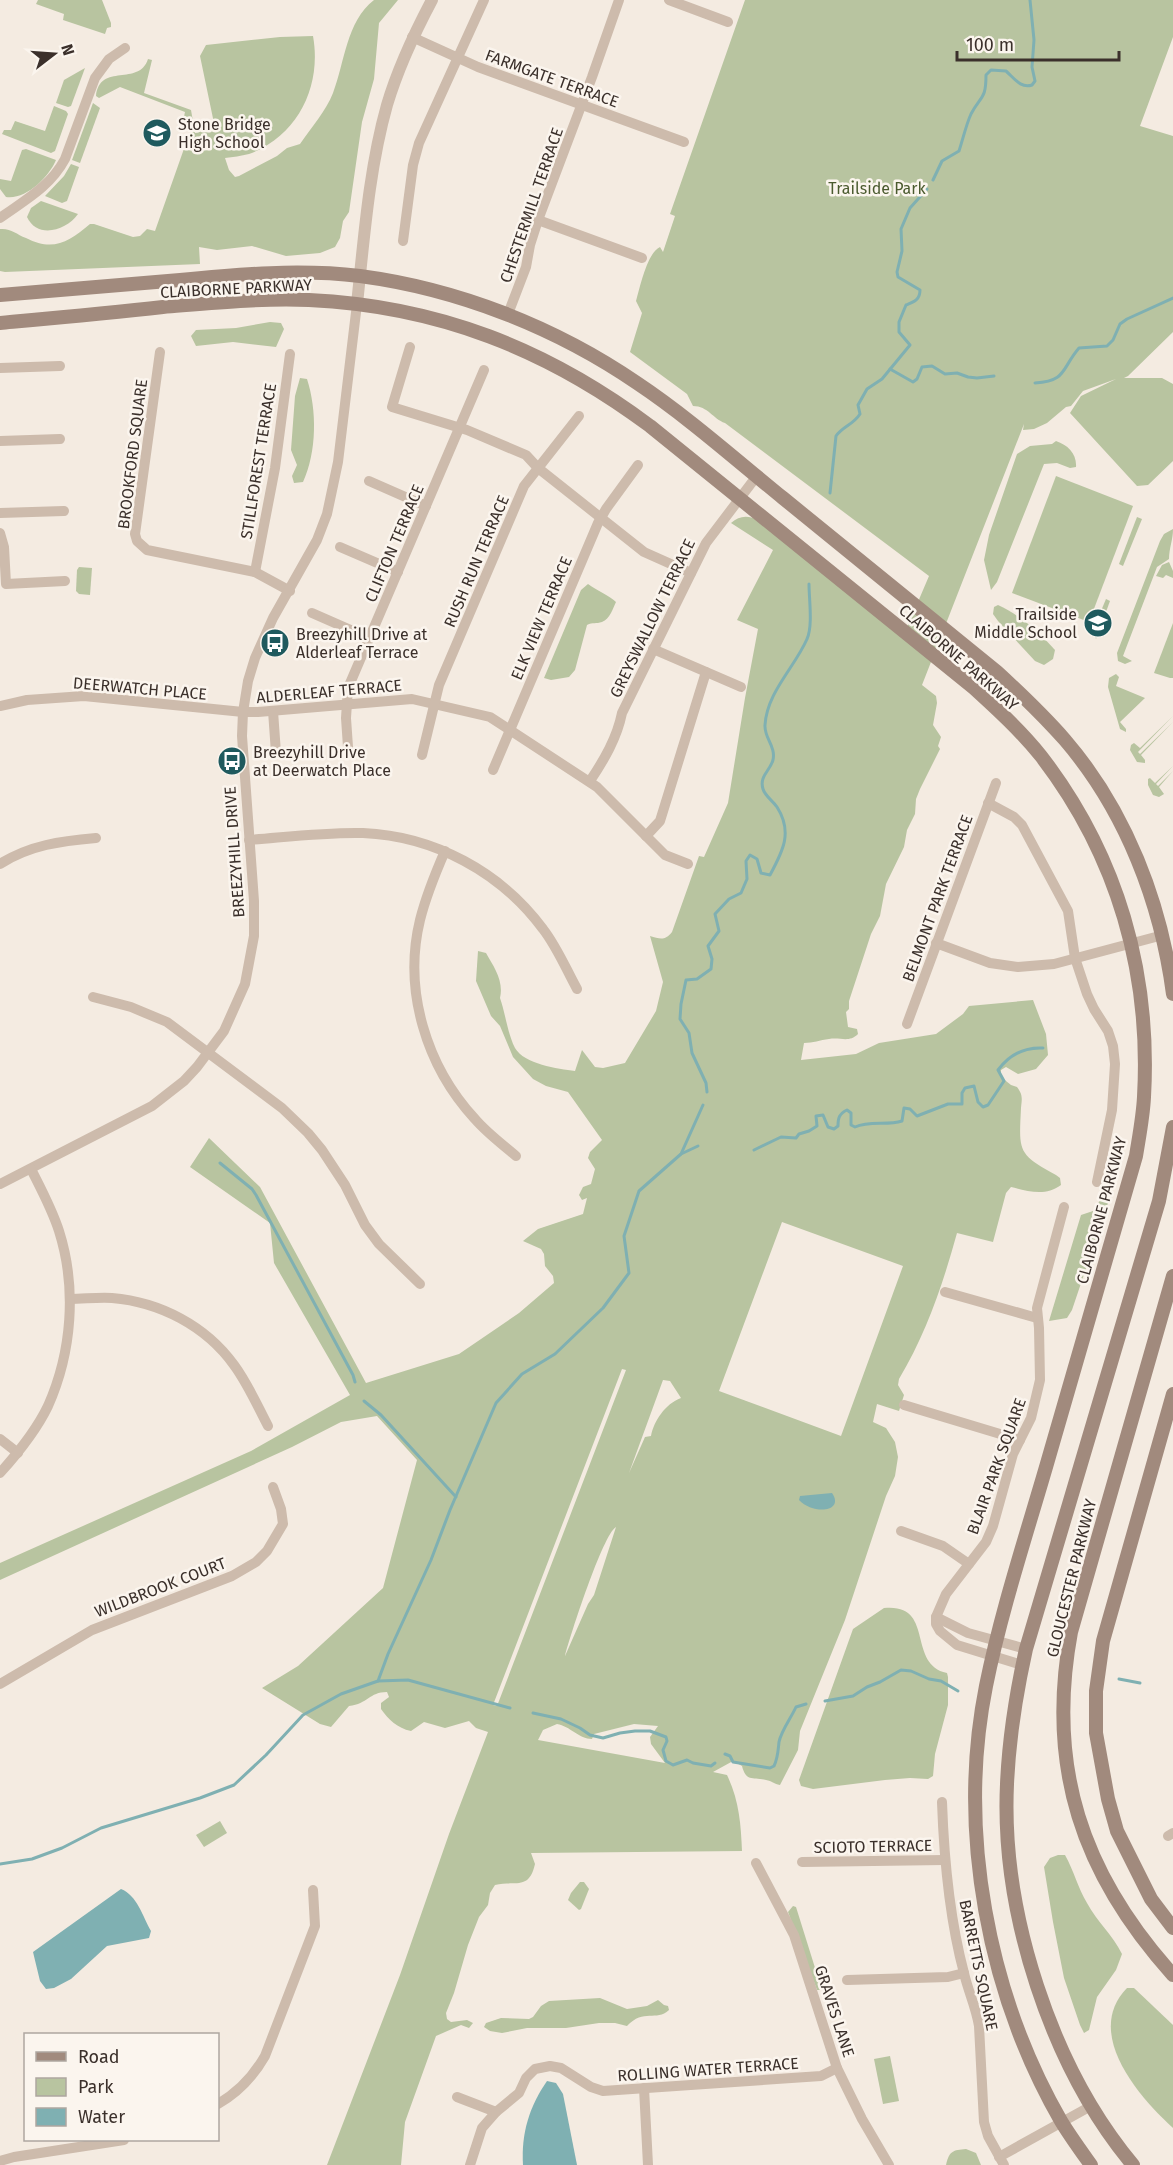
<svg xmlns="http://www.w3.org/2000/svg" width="1173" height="2165" font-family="'Fira Sans',sans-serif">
  <rect width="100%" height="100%" fill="#f4ebe1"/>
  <!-- green -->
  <g fill="#b8c4a0" fill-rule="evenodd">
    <path d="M38,0H102L111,23V27L107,28L105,34L63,20L64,14L36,4Z"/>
    <path d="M374,0H398L379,23L374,79L362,122L349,212L343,221L340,238L335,247L320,253L286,256L252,246L217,250L199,247L200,264L5,272L0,271V229C11,228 16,234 26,238C53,252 69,242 90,224H94L133,237L140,236L147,229L155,231L192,126L183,121L185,112L120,87L99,98L96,96C100,62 139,87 148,59L152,60L144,93L191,110L195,133L215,128L200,56L206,45L280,37L313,36C322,86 298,136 249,154C241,156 233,157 225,158L229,170L235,177L239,176L277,156L287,148L300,144C311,128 326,111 333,93C345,62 346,22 374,0Z"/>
    <path d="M745,0H1173V37L1140,126L1173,136V332L1128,376L1124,378H1162L1173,384V461L1148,485L1137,486L1070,413L1081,396L1116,379L1083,391L1071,406L1066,407L1047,423L1034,429L1023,430L1024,424L922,685L936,696L937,703L933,725L941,737L938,746L940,749L920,789L916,799L915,814L907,830L904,847L886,884L880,916L871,934L849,1001V1009L846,1012L848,1027L857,1029L858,1034C849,1043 841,1037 829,1039C820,1040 813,1043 804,1043L801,1060L856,1054L879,1043L936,1034L963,1014L969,1006L1033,1000L1046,1034L1048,1055L1036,1069L1018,1074L1006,1067L1001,1070V1077L1011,1085L1017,1087C1023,1095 1022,1098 1021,1108C1019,1151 1017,1154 1056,1175L1060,1178L1061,1185C1045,1197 1028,1191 1011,1187L1006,1193L993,1242L957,1233C943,1284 926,1334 899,1379L898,1385L904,1395L899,1411L877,1404L873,1422L886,1428L895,1442L898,1457L895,1476L886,1496L845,1620L800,1731L798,1750L780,1785C774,1784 772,1781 766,1780C753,1777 746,1782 742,1766L733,1761L713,1772L727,1775C739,1800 741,1824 742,1851L531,1853L535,1864C529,1891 515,1880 495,1885L490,1893L488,1905L479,1917L468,1945L454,1993L446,2013L447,2019L451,2022L467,2020L473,2023L469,2028L461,2025L436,2036L405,2122L401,2165H327L400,1975L449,1834L488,1732L476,1728L469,1721L445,1728L424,1722L411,1731C397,1728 389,1720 381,1709V1703L389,1697L387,1692C369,1692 368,1704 349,1706L331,1727L320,1724L262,1688L298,1666L383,1588L417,1460L377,1416L341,1422L292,1447L0,1580V1563L251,1451L350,1395L274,1263L270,1223L190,1167L209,1138L260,1187L366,1383L459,1354L519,1313L554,1283L553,1276L545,1266L544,1254L541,1249L523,1241L538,1229L583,1214L587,1198L582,1200L579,1195L583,1187L591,1184L595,1169L588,1158L590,1152L602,1140L568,1092L546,1086L533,1079L513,1057L500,1026L491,1016L476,981L478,951L486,953C494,967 504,981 500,998C505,1012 508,1035 515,1048C524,1064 558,1069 575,1071L582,1050L595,1067L603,1068L625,1063L656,1011L663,982L650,936C660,939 665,941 672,932L699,856L704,857L728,803L745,698L758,629L737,620L773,550L731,523C740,515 749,515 759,521L903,637L929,576L725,423C713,419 708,406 693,406L687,394L630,352L642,313L636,301C640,287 647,253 660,247L663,252L675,216L670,214ZM782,1222L903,1266L841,1436L719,1391ZM622,1369L626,1370L497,1706L493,1705ZM663,1380L670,1381L681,1398C665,1404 654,1421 651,1436L645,1437L629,1473ZM616,1527L594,1595L588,1604L565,1656C570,1636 603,1534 616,1527ZM557,1724C570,1726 579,1739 592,1739L594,1734L634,1724L658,1726L650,1737L651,1744L665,1763L538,1740L543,1730Z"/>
    <path d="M85,68L71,106L68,107L56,103L64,80Z"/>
    <path d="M93,103L100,108L80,163L72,160Z"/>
    <path d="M54,106L66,111L68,114L55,151L51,153L2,134L4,130H11L15,121L45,131Z"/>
    <path d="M26,149L56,160C49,177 26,200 6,197L0,189V179L11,181L22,150Z"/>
    <path d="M71,164L79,167L67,201L62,203L45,196L64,176Z"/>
    <path d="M41,201L78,214C66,231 37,239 27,217L31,208Z"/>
    <path d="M270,322L281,323L284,329L276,347L233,342L196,346L191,336L196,330L236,328Z"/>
    <path d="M300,378L307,379C317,410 317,452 303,482L294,483L292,476L297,465L291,450L295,396Z"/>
    <path d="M1056,441C1068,445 1077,454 1076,467L1070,468L1057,463L1044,464L997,582L991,590L984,560L989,535L1017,454L1030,446L1052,444Z"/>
    <path d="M1056,476L1133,506L1089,622L1012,593Z"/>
    <path d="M1137,517L1142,519L1123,566L1119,564Z"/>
    <path d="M1173,529C1173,540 1169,548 1169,559L1157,567L1123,656L1132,661L1125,664L1118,661L1117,653L1160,541L1164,534Z"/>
    <path d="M1169,562L1173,571V578L1166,575L1163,578L1156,576L1162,565Z"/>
    <path d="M79,567L92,568L90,595L79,594L76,591L77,570Z"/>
    <path d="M588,584C596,590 610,596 616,602C613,608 610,619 602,622C596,624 593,622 587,625L575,670L569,677L551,680L544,678L581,590Z"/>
    <path d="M1106,599L1110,601L1096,639L1093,630Z"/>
    <path d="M998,605C1020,615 1039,632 1055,650L1053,659L1044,665L1035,661L998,621L993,614L994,607Z"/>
    <path d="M1173,623V678H1170L1154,673Z"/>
    <path d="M1116,674L1119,677L1116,686L1145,698L1120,722L1126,729V732L1120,729L1108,687L1109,678Z"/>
    <path d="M1173,716L1138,752L1140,754L1173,722L1141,755L1145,760V763L1137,762L1130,750L1131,745L1134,743L1140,748Z"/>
    <path d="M1173,766L1156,784L1158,786L1173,771L1159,787L1164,794L1159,797L1153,795L1148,785V779L1150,778L1155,783Z"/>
    <path d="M1101,1199H1107L1108,1203L1072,1310L1067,1318L1049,1321L1081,1215L1093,1211Z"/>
    <path d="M884,1608C936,1603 906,1664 947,1673L948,1677V1705L935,1754L933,1776L928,1779L910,1778L885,1780L813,1789L801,1786L799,1780L853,1629Z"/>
    <path d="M220,1821L227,1833L204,1847L196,1835Z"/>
    <path d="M1058,1855H1065C1074,1871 1078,1888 1087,1903C1097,1922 1113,1935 1122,1954L1116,1970L1097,1997L1089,2030L1084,2033L1080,2025L1064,1978L1053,1922L1044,1867L1050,1858Z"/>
    <path d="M580,1882H584L589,1889L581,1909L579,1910L568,1900L571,1893Z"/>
    <path d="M793,1906L796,1907L821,1987L820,1990H817L788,1912Z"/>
    <path d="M1127,1988H1134L1173,2025V2128C1139,2097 1083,2033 1127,1988Z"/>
    <path d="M600,1998L627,2009L647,2006L658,2000L664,2005L668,2006L669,2010C656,2022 644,2008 627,2026L615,2023H599L566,2028H527L502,2033L490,2031L484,2027L486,2023L501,2018L529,2019L533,2017L541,2006L549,2001Z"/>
    <path d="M890,2056L899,2101L883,2104L874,2059Z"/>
    <path d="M966,2149L976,2153L981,2165H946C949,2151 953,2150 966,2149Z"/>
  </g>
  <!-- water -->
  <g fill="#7fb0b2">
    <path d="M832,1493C845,1512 813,1515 799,1500L800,1496Z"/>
    <path d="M121,1889C137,1895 143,1917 151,1931L149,1938L107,1946L71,1979L54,1988L46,1989L40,1981L33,1952Z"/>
    <path d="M547,2081L556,2083L563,2094L577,2165H523C521,2134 529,2107 547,2081Z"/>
  </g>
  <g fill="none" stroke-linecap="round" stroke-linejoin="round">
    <!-- stream -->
    <g stroke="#7fb0b2" stroke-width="3">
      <path d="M933,180L942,161L959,151C963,139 966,125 971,114C981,95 986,100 986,75L991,70L1006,71C1014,78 1021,89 1032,85L1035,81L1032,67L1034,40L1030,0"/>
      <path d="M890,369L913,382L917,379L922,367L932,366L945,374L957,373L968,377L977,378L994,376"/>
      <path d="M1035,383C1067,381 1061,369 1079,348L1107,346L1113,340L1120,324L1127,319L1173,298"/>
      <path d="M830,493L836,436C843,426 853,425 860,414L858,405L867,389L882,379L910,345L899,332V322L906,305C914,302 920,300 920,290L898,277L897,272L902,251L901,229L910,208L927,189"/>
      <path d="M707,1092L706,1083L692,1053L689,1033L680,1019L681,1004L686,980L697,979L711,969L712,959L708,946L719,931L715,914L729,899L741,893L747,879L746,861L750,855L757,859L761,873L770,875C783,851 793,832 777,807C773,801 765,796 763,789C759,776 770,771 773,760C776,746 764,738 765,725C767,692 795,667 807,639C813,626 809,599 809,584"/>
      <path d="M754,1150L781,1137L796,1138L799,1134L809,1131L817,1126L816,1116L823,1115L828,1127L834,1129L838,1126C838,1118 839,1114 847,1110L851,1113V1125L855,1127C870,1120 887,1126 902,1121L904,1108L910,1109L917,1116L948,1104H962V1093L965,1088L974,1086L978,1102L983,1107L988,1105L1004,1081L998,1070C1009,1055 1024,1047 1043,1048"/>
      <path d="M681,1154L698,1146"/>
      <path d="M220,1163L252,1189L256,1195L353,1375L355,1382"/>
      <path d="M364,1401L381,1415L456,1497"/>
      <path d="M1119,1679L1140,1683"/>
      <path d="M378,1681L408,1680L510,1708"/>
      <path d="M825,1701L853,1696L867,1687L880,1682L901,1670L911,1671L929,1679L941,1681L958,1691"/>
      <path d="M533,1713L561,1719L580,1728L590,1735L603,1738L620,1733L635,1731H650L666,1737L667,1741L663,1750L666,1761L673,1765L687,1760L693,1763L711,1766L715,1763"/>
      <path d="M725,1754L730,1756L733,1762L770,1768L774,1766C778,1758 778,1751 779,1742C781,1731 791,1718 796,1707L806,1704"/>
      <path d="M0,1864L32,1859L62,1848L101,1828L200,1798L234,1785L266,1755L303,1715L341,1694L378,1681L388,1654L431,1560L450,1510L496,1403L522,1374L555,1354L603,1308L629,1273L624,1236L639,1191L681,1154L703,1105"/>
    </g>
    <!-- minor -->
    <g stroke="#cdbbac" stroke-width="10">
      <path d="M669,0L728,22"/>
      <path d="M412,37L478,67L684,142"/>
      <path d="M0,218C25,200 50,187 65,159L95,78L109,59L125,48"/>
      <path d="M538,220L642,258"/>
      <path d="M403,241L413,165L419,143L484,0"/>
      <path d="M508,314L526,267L530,245L538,220L592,77L619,0"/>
      <path d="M410,347L392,407L467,430L526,455L538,468L644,552L691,573"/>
      <path d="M160,352L135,534L137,541L147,550L255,572L290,591"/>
      <path d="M0,368L60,366"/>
      <path d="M0,441L60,439"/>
      <path d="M369,481L426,506"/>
      <path d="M0,513L64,511"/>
      <path d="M0,533L4,547L6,584L65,581"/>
      <path d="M340,547L398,572"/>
      <path d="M255,572L275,468L290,354"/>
      <path d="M312,613L369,638"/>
      <path d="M653,649L741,687"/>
      <path d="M0,706L27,700L84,696L243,712H258L412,699L490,717L597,787L665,855L688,864"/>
      <path d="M273,711L276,753"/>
      <path d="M348,747L346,718L348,688L484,370"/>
      <path d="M422,755L439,685L524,486L579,416"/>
      <path d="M493,770L598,523L606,509L638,465"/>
      <path d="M590,781C604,760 617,738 622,713L706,543L756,477"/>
      <path d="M988,803L1014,817L1022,825L1068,911L1075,958L1087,994L1094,1009L1108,1031L1113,1046L1115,1064L1112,1110L1097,1182"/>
      <path d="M646,836L660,821L706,672"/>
      <path d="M249,840C287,837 326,832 363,833C434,836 501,872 543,929C557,947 566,969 577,989"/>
      <path d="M445,851C435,874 426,896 420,920C403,990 426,1066 475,1119C487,1133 502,1144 516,1156"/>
      <path d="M0,864C30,845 61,841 96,838"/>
      <path d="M936,943L990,963L1018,967L1054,964L1163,935"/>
      <path d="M93,997L131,1007L167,1022L282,1108L308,1133L322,1150L345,1185L365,1225L379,1244L420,1284"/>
      <path d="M907,1024L996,783"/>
      <path d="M0,1184L152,1106L184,1081L197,1067L224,1031L245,984L254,936V901L242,736L243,712L248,681L255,658L273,618L317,540L327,514L338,462L357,304"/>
      <path d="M945,1292L1037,1318"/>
      <path d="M70,1299C84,1299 98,1297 112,1298C160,1302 206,1326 234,1365C248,1384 257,1405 268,1426"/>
      <path d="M904,1405L1020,1440"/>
      <path d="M0,1439L18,1453"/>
      <path d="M0,1473C18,1453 36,1431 48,1406C72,1352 77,1288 59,1231C52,1209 41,1189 31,1169"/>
      <path d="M901,1531L943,1546L969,1564"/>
      <path d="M936,1617L968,1633L1026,1649"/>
      <path d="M1022,1665L957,1645L940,1631L936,1624V1617L946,1594L986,1542L993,1526L1013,1454L1031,1418L1040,1380L1039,1328L1037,1308L1064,1207"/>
      <path d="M0,1684L92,1630L232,1576L256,1562L267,1551L283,1524L281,1509L273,1487"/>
      <path d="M942,1802C944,1859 949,1917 964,1973C968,1991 976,2007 979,2026L984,2122L988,2136L1004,2165"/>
      <path d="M1168,1836L1173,1833"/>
      <path d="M802,1862L944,1860"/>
      <path d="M756,1863L794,1935L837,2068L862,2119L889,2165"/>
      <path d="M847,1980L948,1977L964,1973"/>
      <path d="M644,2088L648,2165"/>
      <path d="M457,2097L496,2112L482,2128L470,2165"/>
      <path d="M218,2104C239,2092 253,2077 265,2056L315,1926L313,1890"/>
      <path d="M496,2112L519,2093L526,2078L535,2069L550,2066L561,2068L591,2087L603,2091L821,2076L837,2068"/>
      <path d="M999,2157L1091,2106"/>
      <path d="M0,2161L14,2157L124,2140"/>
    </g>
    <!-- tertiary -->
    <path stroke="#cdbbac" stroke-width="12" d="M357,304C364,238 369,169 387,105C398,68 414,34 432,0"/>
    <!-- secondary -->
    <g stroke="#a18a7d" stroke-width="14">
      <path d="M0,295C60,290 120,285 180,280C240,274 300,269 360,276C458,289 555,327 637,383C688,417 735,459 783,498C854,556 926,614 997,672C1021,694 1044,716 1065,740C1126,811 1161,903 1173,994"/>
      <path d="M0,323C54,318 109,313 163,307C212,303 260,298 309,300C438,306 547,349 650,426L974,688C997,709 1021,731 1041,756C1118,856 1151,973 1144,1097C1143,1117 1139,1137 1136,1156C1106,1260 1076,1363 1046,1467C1025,1539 1001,1612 986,1686C957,1831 988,1994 1061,2121C1070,2136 1081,2151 1091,2165"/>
      <path d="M1173,1276L1071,1632C1046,1767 1082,1874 1173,1975"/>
      <path d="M1173,1394L1103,1641L1096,1691V1733L1108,1799L1117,1831L1151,1899L1173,1928"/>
      <path d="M1133,2165C1051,2067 1001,1912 1007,1784C1009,1738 1016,1694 1026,1649L1159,1201L1173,1127"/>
    </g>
  </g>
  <!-- icons -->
  <defs>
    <g id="school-disc" transform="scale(1.5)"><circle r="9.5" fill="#1f5a5e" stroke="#fbf5ee"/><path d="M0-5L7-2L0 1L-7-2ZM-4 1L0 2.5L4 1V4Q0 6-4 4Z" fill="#fff"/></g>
    <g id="bus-disc" transform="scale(1.5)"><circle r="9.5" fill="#1f5a5e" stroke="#fbf5ee"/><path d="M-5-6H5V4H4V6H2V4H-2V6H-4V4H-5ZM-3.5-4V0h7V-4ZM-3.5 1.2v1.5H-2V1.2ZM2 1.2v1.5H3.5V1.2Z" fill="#fff"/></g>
  </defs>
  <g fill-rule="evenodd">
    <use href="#school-disc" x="157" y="133"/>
    <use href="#school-disc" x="1098" y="623"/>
    <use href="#bus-disc" x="275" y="643"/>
    <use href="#bus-disc" x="232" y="761"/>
  </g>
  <g text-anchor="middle" stroke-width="5" stroke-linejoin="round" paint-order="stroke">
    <!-- street labels -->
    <g font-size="16" fill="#3b302b" stroke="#fbf5ee">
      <text transform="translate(552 78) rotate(20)" y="6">FARMGATE TERRACE</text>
      <text transform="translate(531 205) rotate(-71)" y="6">CHESTERMILL TERRACE</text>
      <text transform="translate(236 288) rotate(-3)" y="6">CLAIBORNE PARKWAY</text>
      <text transform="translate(132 454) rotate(-83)" y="6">BROOKFORD SQUARE</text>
      <text transform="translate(258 461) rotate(-81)" y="6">STILLFOREST TERRACE</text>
      <text transform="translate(394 543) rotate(-67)" y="6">CLIFTON TERRACE</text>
      <text transform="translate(476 561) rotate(-67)" y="6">RUSH RUN TERRACE</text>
      <text transform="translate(541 618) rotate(-67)" y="6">ELK VIEW TERRACE</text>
      <text transform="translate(652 618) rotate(-64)" y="6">GREYSWALLOW TERRACE</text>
      <text transform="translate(959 657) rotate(41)" y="6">CLAIBORNE PARKWAY</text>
      <text transform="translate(140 688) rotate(5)" y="6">DEERWATCH PLACE</text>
      <text transform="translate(329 691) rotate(-5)" y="6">ALDERLEAF TERRACE</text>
      <text transform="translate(234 852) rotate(-94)" y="6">BREEZYHILL DRIVE</text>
      <text transform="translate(937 898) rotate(-70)" y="6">BELMONT PARK TERRACE</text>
      <text transform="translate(1101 1210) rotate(-75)" y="6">CLAIBORNE PARKWAY</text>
      <text transform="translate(996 1466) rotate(-70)" y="6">BLAIR PARK SQUARE</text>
      <text transform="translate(1071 1578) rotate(-76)" y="6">GLOUCESTER PARKWAY</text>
      <text transform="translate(160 1587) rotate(-21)" y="6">WILDBROOK COURT</text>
      <text transform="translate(873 1846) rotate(-1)" y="6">SCIOTO TERRACE</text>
      <text transform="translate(979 1965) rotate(78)" y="6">BARRETTS SQUARE</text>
      <text transform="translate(835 2011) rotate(72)" y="6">GRAVES LANE</text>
      <text transform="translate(708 2069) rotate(-4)" y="6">ROLLING WATER TERRACE</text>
    </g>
    <!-- poi labels -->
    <g font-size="16" fill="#3b302b" stroke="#fbf5ee" text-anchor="start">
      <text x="178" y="130">Stone Bridge<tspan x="178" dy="18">High School</tspan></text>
      <text x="1077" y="620" text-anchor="end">Trailside<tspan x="1077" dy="18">Middle School</tspan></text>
      <text x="296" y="640">Breezyhill Drive at<tspan x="296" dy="18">Alderleaf Terrace</tspan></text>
      <text x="253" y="758">Breezyhill Drive<tspan x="253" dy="18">at Deerwatch Place</tspan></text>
    </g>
    <!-- park labels -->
    <g font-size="16" fill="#4a5a2e" stroke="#fbf5ee">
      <text x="877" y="194">Trailside Park</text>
    </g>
  </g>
  <!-- legend -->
  <rect x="24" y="2033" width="195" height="108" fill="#fbf5ee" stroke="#aea6a0" stroke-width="1.5"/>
  <rect x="36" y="2052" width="30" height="9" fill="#a18a7d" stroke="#aea6a0" stroke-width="1.5"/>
  <text x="78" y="2063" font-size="18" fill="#3b302b">Road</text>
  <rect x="36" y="2078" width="30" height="18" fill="#b8c4a0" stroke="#aea6a0" stroke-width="1.5"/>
  <text x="78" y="2093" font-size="18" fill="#3b302b">Park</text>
  <rect x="36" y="2108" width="30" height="18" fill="#7fb0b2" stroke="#aea6a0" stroke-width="1.5"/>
  <text x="78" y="2123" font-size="18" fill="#3b302b">Water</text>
  <!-- north arrow -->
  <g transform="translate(54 54) rotate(73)" stroke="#fbf5ee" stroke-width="4.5" paint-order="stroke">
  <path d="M0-4.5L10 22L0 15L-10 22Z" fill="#3b302b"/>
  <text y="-9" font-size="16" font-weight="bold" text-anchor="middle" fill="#3b302b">N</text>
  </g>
  <!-- scale -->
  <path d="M957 51v9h162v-9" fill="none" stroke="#3b302b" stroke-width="3"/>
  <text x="966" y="51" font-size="18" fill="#3b302b" stroke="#fbf5ee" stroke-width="4.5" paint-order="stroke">100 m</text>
</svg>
